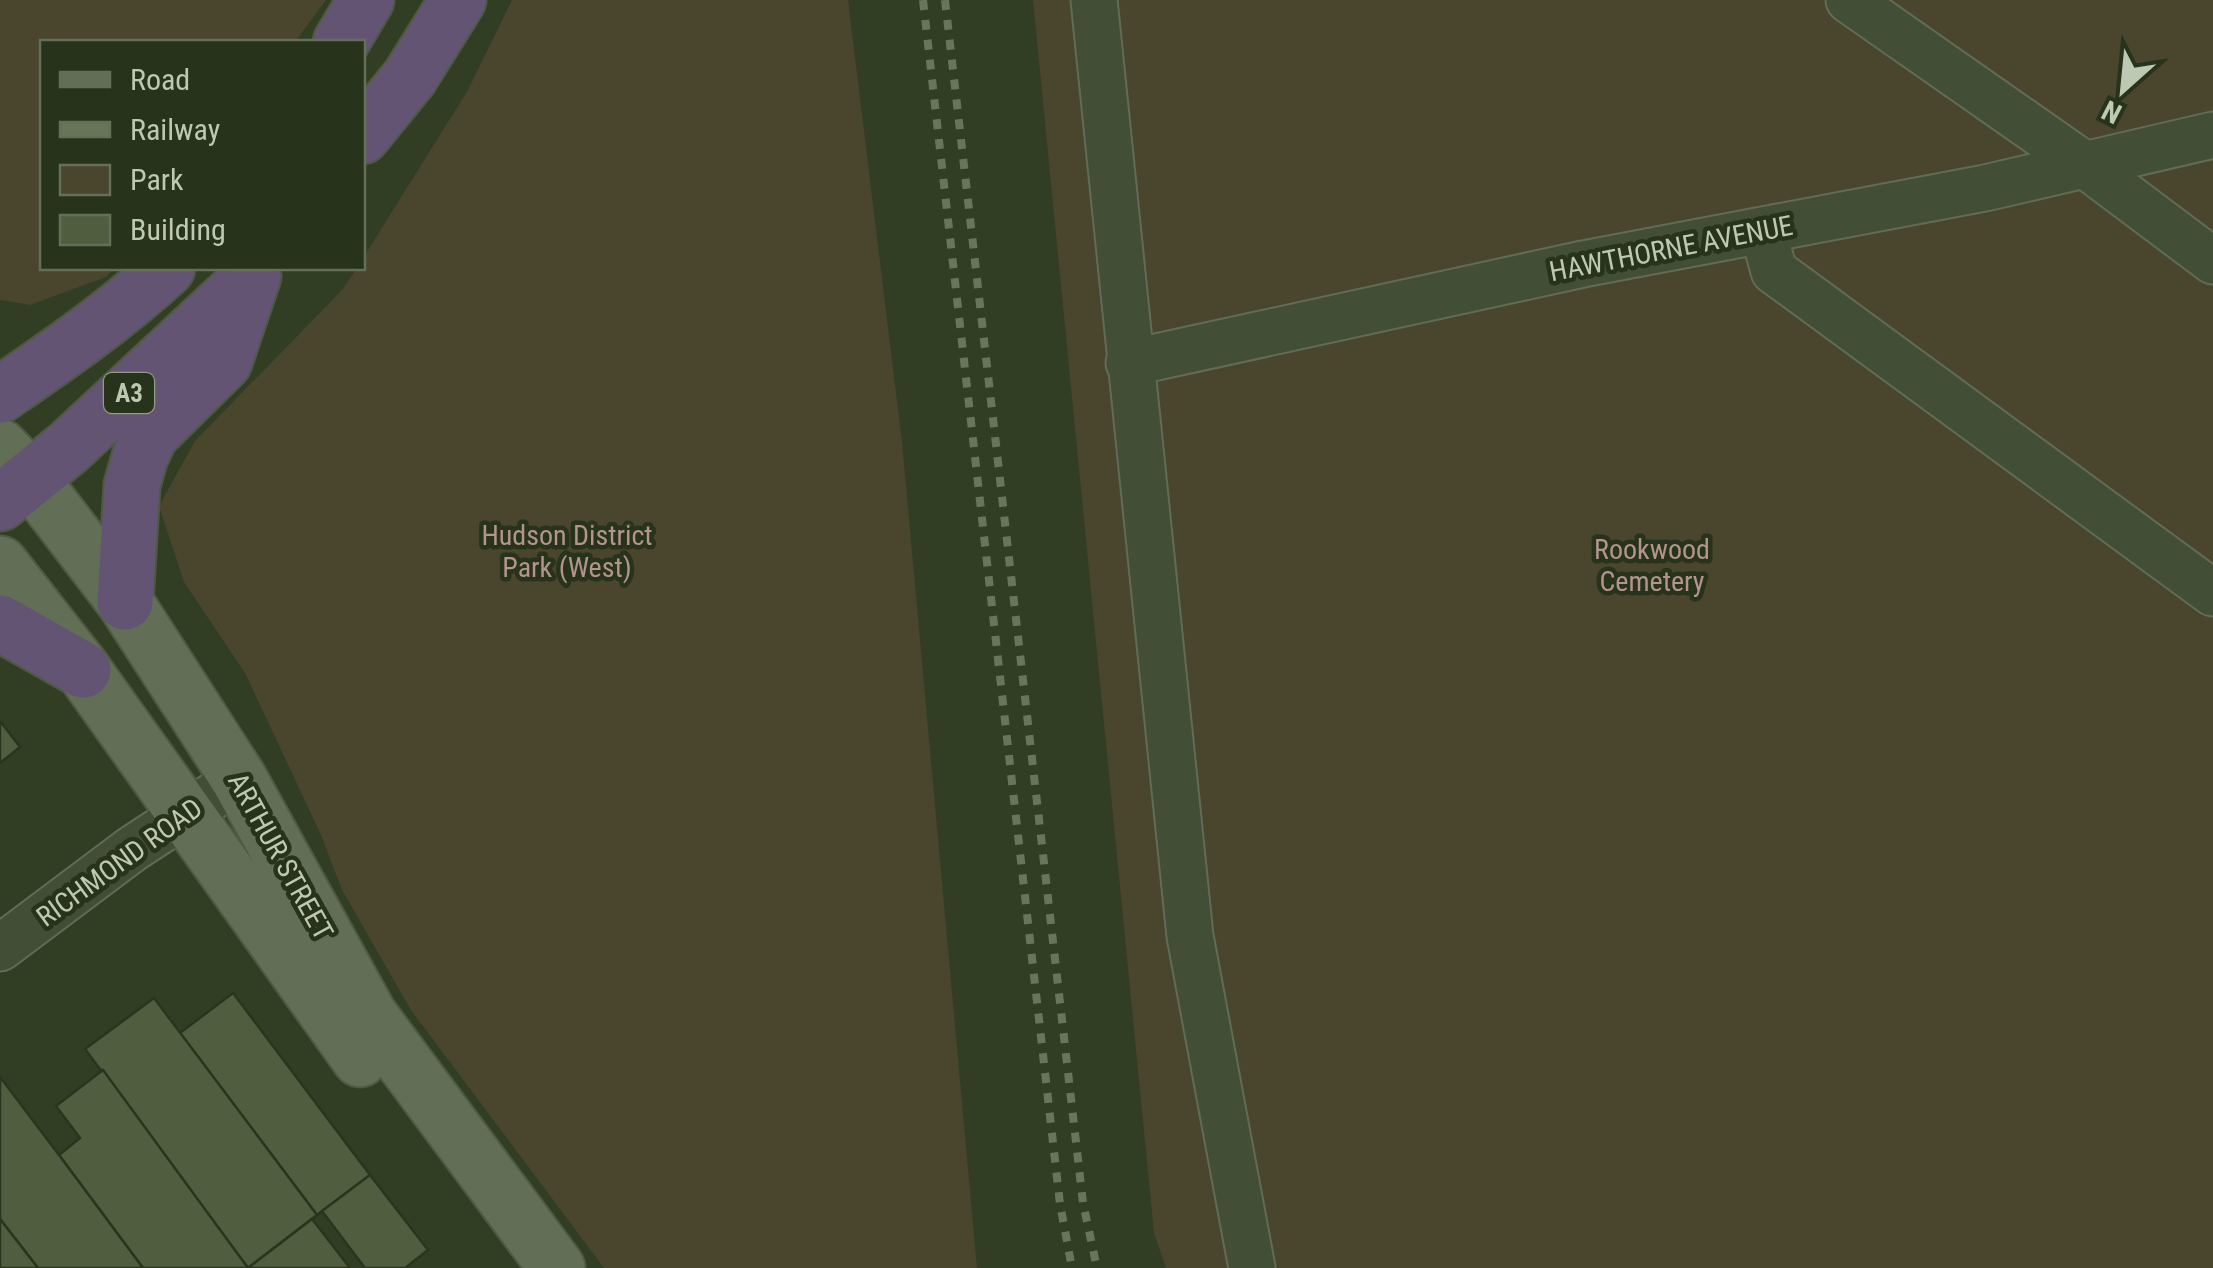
<svg xmlns="http://www.w3.org/2000/svg" width="2213" height="1268" font-family="'Roboto Condensed',sans-serif">
  <rect width="100%" height="100%" fill="#313e23"/>
  <!-- green -->
  <g fill="#4a452d">
    <path d="M0,0H326L295,42H42V268H114L106,277L30,305L0,300Z"/>
    <path d="M512,0H848L902,442L977,1268H604L411,1010L342,890L321,835L245,673L184,582L159,506L195,441L343,289L357,268H362L363,258L468,90Z"/>
    <path d="M1033,0H2213V1268H1166L1154,1233Z"/>
  </g>
  <!-- building -->
  <g fill="#505d3f" stroke="#2a351e" stroke-width="2.5">
    <path d="M0,721L20,747L0,763Z"/>
    <path d="M233,993L370,1175L317,1215L180,1033Z"/>
    <path d="M154,998L317,1215L248,1268L85,1049Z"/>
    <path d="M103,1070L248,1268H143L59,1155L80,1138L56,1106Z"/>
    <path d="M0,1077L59,1155L143,1268H38L0,1219Z"/>
    <path d="M370,1175L428,1250L405,1268H365L322,1211Z"/>
    <path d="M0,1219L38,1268H0Z"/>
    <path d="M312,1219L350,1268H248Z"/>
  </g>
  <g fill="none" stroke-linecap="round" stroke-linejoin="round">
    <!-- minor casing -->
    <g stroke="#616c55" stroke-width="49">
      <g id="minor">
        <path d="M1094,0L1190,936L1252,1268"/>
        <path d="M1849,0L2085,165L2213,261"/>
        <path d="M1763,231L1774,271L2213,593"/>
        <path d="M1129,363L1583,264L1985,188L2213,135"/>
        <path d="M0,948L132,849L239,779"/>
      </g>
    </g>
    <!-- major casing -->
    <g stroke="#4f5a43" stroke-width="59">
      <g id="major">
        <path d="M0,447L30,478L125,602L239,779L369,1015L557,1268"/>
        <path d="M0,564L83,670L360,1059"/>
      </g>
    </g>
    <!-- highway casing -->
    <g stroke="#4e5942" stroke-width="59">
      <g id="highway">
        <path d="M341,42L366,0"/>
        <path d="M362,136L410,77L458,0"/>
        <path d="M0,395C58,355 115,316 167,268"/>
        <path d="M0,503L68,448L247,281"/>
        <path d="M125,602L132,485L140,457L150,435L224,362L253,276"/>
        <path d="M0,623L83,670"/>
      </g>
    </g>
    <!-- minor -->
    <use href="#minor" stroke="#434e37" stroke-width="45"/>
    <!-- major -->
    <use href="#major" stroke="#626e55" stroke-width="55"/>
    <!-- highway -->
    <use href="#highway" stroke="#645474" stroke-width="55"/>
    <!-- rail -->
    <g stroke="#677559" stroke-width="8" stroke-dasharray="10 10" stroke-linecap="butt">
      <path d="M923,0L1060,1204L1072,1268"/>
      <path d="M945,0L1083,1203L1097,1268"/>
    </g>
  </g>
  <g text-anchor="middle" stroke-width="9" stroke-linejoin="round" paint-order="stroke">
    <!-- shield labels -->
    <rect fill="#28331c" stroke="#919c86" stroke-width="2.5" x="104" y="373" width="50" height="40" rx="8"/>
    <g font-size="25" font-weight="bold" fill="#bec9b3">
      <text x="129" y="402">A3</text>
    </g>
    <!-- street labels -->
    <g font-size="28" fill="#bec9b3" stroke="#28331c">
      <text transform="translate(1671 248) rotate(-11)" y="10">HAWTHORNE AVENUE</text>
      <text transform="translate(281 856) rotate(61)" y="10">ARTHUR STREET</text>
      <text transform="translate(119 862) rotate(-36)" y="10">RICHMOND ROAD</text>
    </g>
    <!-- park labels -->
    <g font-size="28" fill="#b3948f" stroke="#28331c">
      <text x="567" y="545">Hudson District<tspan x="567" dy="32">Park (West)</tspan></text>
      <text x="1652" y="559">Rookwood<tspan x="1652" dy="32">Cemetery</tspan></text>
    </g>
  </g>
  <!-- legend -->
  <rect x="40" y="40" width="325" height="230" fill="#28331c" stroke="#646f58" stroke-width="2.5"/>
  <rect x="60" y="72" width="50" height="15" fill="#626e55" stroke="#646f58" stroke-width="2.5"/>
  <text x="130" y="90" font-size="30" fill="#bec9b3">Road</text>
  <rect x="60" y="122" width="50" height="15" fill="#677559" stroke="#646f58" stroke-width="2.5"/>
  <text x="130" y="140" font-size="30" fill="#bec9b3">Railway</text>
  <rect x="60" y="165" width="50" height="30" fill="#4a452d" stroke="#646f58" stroke-width="2.5"/>
  <text x="130" y="190" font-size="30" fill="#bec9b3">Park</text>
  <rect x="60" y="215" width="50" height="30" fill="#505d3f" stroke="#646f58" stroke-width="2.5"/>
  <text x="130" y="240" font-size="30" fill="#bec9b3">Building</text>
  <!-- north arrow -->
  <g transform="translate(2123 90) rotate(207)" stroke="#28331c" stroke-width="8" paint-order="stroke">
  <path d="M0-8L18 38L0 25L-18 38Z" fill="#bec9b3"/>
  <text y="-15" font-size="28" font-weight="bold" text-anchor="middle" fill="#bec9b3">N</text>
  </g>
</svg>
